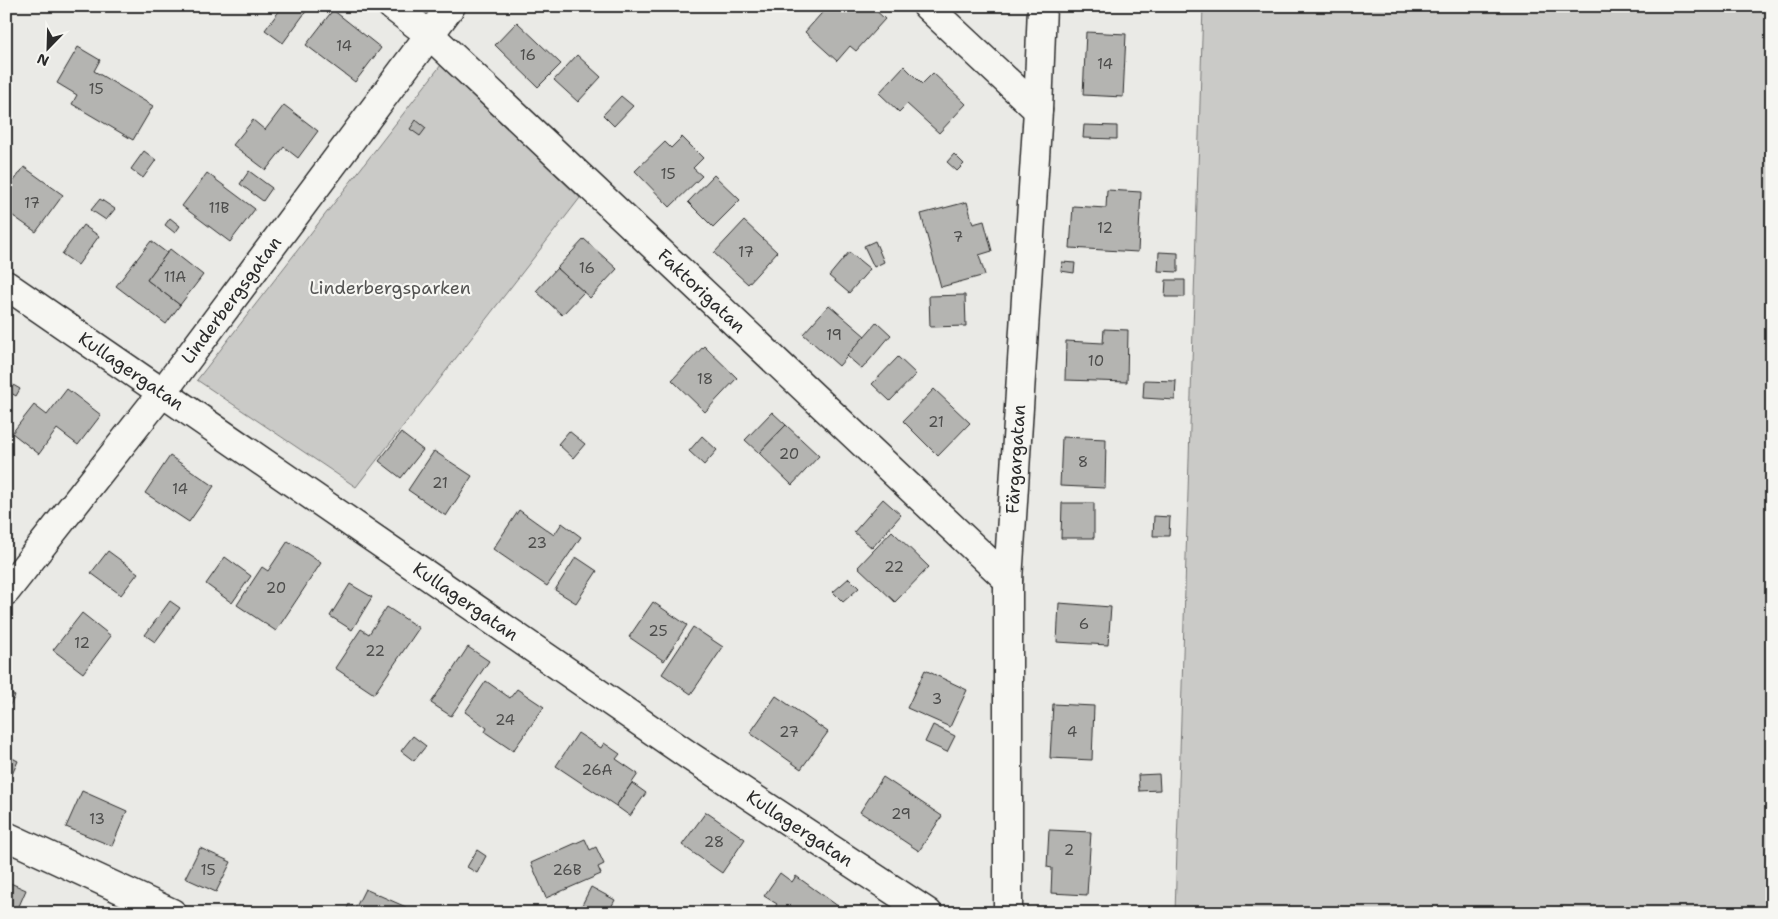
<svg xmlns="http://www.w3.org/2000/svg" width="1778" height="919" font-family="'Shantell Sans',sans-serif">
  <rect width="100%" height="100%" fill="#eaeae6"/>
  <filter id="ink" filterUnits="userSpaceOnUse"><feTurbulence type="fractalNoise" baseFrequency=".02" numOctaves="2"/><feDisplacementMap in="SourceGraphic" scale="10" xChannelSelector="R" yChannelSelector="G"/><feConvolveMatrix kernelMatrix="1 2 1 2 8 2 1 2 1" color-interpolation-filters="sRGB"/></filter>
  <g filter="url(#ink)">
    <!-- green -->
    <g fill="#cacac7" stroke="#7a7a79">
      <path d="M1203,6H1772V913H1175Z"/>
      <path d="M441,65L580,198L356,487L197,380Z"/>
    </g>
    <!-- building -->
    <g fill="#b4b4b1" stroke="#2b2b2b">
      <path d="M283,6H310L283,43L265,30Z"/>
      <path d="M828,6H871L885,19L856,51L850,46L837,61L805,32Z"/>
      <path d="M333,10L381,48L355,82L306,45Z"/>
      <path d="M517,22L561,64L538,87L495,45Z"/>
      <path d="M1086,32L1126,34L1123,97L1083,95Z"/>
      <path d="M78,47L100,60L94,71L153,106L133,140L72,104L77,95L57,83Z"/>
      <path d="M577,55L601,77L578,102L554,80Z"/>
      <path d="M904,66L922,84L933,73L966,104L939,133L907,104L899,112L879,93Z"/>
      <path d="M621,96L633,106L614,126L603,115Z"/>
      <path d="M284,105L318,131L298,158L284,147L266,170L233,145L253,120L265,130Z"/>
      <path d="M416,120L426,128L420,136L410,129Z"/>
      <path d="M1084,125L1117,126V139L1083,138Z"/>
      <path d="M682,137L703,158L693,168L702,176L670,207L635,171L665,142L671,148Z"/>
      <path d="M144,151L156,160L143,178L131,169Z"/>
      <path d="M954,154L964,164L957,171L947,162Z"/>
      <path d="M24,167L63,195L36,232L6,211V192Z"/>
      <path d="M249,171L272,188L263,201L240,184Z"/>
      <path d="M207,173L255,209L230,242L182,206Z"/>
      <path d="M714,175L740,200L713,227L688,202Z"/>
      <path d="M1107,190L1141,192L1138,252L1070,248L1073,206L1106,208Z"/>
      <path d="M100,199L115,209L106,220L91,210Z"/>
      <path d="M967,202L973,224L984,221L992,251L979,255L985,275L941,287L921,214Z"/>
      <path d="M170,218L180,226L175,233L165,225Z"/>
      <path d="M744,221L777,252L748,284L714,253Z"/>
      <path d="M83,225L99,236L78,265L62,254Z"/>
      <path d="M584,239L617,269L590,298L557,268Z"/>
      <path d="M151,241L167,253L147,280L180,305L166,324L116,286Z"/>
      <path d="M875,241L884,262L874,267L864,246Z"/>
      <path d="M170,249L203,275L180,305L147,280Z"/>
      <path d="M849,252L870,269L849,293L829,276Z"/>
      <path d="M1159,252L1178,253V272L1158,271Z"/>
      <path d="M1062,262L1075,263L1074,273L1061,271Z"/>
      <path d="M557,268L584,292L562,315L536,291Z"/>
      <path d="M1166,280H1185V297H1165Z"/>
      <path d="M965,295L966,326L930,327L929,296Z"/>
      <path d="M829,305L865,336L839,366L803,334Z"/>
      <path d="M877,322L891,335L862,369L847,356Z"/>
      <path d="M1104,329L1128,330L1127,382L1065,380L1066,341L1103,343Z"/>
      <path d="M704,346L737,378L705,412L672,380Z"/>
      <path d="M898,357L916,374L890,401L872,384Z"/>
      <path d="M1144,380L1176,381L1175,400L1143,398Z"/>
      <path d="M8,382L20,389L16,396L6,390Z"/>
      <path d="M67,389L101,415L78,445L57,429L39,454L12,433L34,405L47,415Z"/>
      <path d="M934,389L970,423L938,456L903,421Z"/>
      <path d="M772,412L786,425L759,453L745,440Z"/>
      <path d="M786,425L819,456L792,485L759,453Z"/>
      <path d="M569,431L585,444L573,458L558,444Z"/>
      <path d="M401,433L423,450L401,478L379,461Z"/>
      <path d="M702,436L717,450L704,465L689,451Z"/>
      <path d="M1062,437L1106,439L1105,488L1060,486Z"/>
      <path d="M434,451L472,476L446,516L408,490Z"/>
      <path d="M170,456L214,486L189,522L145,493Z"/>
      <path d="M883,499L901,515L872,548L854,532Z"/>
      <path d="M1062,503H1094V538H1061Z"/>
      <path d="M519,510L554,535L562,523L581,537L547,586L493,549Z"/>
      <path d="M1154,516L1170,517L1169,536H1153Z"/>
      <path d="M892,531L929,567L895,602L858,567Z"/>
      <path d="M288,541L321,563L276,631L237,605L262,567L268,571Z"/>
      <path d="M108,551L138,573L121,595L91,573Z"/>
      <path d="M225,557L251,576L232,603L206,584Z"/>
      <path d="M576,557L597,571L576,603L555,590Z"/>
      <path d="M849,578L859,588L843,602L833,592Z"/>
      <path d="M350,584L372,597L352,630L330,616Z"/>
      <path d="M170,601L180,608L155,642L145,635Z"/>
      <path d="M653,602L687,625L664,661L629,637Z"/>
      <path d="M1059,603L1111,607L1108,645L1057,642Z"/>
      <path d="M387,607L419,628L374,694L335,668L361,629L369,634Z"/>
      <path d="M82,613L111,636L83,673L53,650Z"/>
      <path d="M693,627L723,647L691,694L662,674Z"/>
      <path d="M468,647L489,661L451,716L431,703Z"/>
      <path d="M925,670L967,690L950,727L907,708Z"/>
      <path d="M486,681L510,698L517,689L544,707L513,751L485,732L487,728L465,712Z"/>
      <path d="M6,691L15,696L6,712Z"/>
      <path d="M776,696L828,732L801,769L750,733Z"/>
      <path d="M1053,704L1094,706L1092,760L1050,758Z"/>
      <path d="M933,725L955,736L947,752L925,742Z"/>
      <path d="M578,733L601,748L604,743L620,754L616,759L638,774L616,806L556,766Z"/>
      <path d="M413,736L426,746L414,761L401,751Z"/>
      <path d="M6,755L18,761L6,788Z"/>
      <path d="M1159,774L1160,790L1139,791L1138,775Z"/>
      <path d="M883,777L942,816L919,851L860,812Z"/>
      <path d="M632,783L646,793L630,816L616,806Z"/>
      <path d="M82,791L127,811L112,846L66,827Z"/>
      <path d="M706,812L745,839L722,873L682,845Z"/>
      <path d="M1049,830L1091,832L1087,895L1051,893L1052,868L1047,867Z"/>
      <path d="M585,839L590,850L596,847L604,864L598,867L601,874L546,898L531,863Z"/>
      <path d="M200,848L231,862L216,892L185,878Z"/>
      <path d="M477,850L486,856L477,873L467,867Z"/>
      <path d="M780,873L792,882L796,876L842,909L840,913H771L777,904L764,896Z"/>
      <path d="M6,881L26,890L16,913H6Z"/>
      <path d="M591,887L615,900L608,913H578Z"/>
      <path d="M365,889L406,907L403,913H345L349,904L356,907Z"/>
    </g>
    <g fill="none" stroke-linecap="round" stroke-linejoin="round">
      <!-- minor casing -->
      <g stroke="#2b2b2b" stroke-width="31">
        <g id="minor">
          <path id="s1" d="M392,6L430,35L1008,580"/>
          <path d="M927,6L1038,110"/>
          <path id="s2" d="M6,285L691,757L928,913"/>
          <path id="s3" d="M6,591L162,393L451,6"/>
          <path d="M6,836L172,913"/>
          <path id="s4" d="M1008,913V580L1038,110L1042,6"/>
        </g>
      </g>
      <!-- minor -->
      <use href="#minor" stroke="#f6f6f2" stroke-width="28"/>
    </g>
  </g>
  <g text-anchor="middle" stroke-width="4.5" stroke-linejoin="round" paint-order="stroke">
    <!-- number labels -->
    <g font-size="15" fill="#4d4d4c">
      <text x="344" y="51">14</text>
      <text x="528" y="60">16</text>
      <text x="1105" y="69">14</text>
      <text x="96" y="94">15</text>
      <text x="668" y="179">15</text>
      <text x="32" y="208">17</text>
      <text x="219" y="213">11B</text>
      <text x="1105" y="233">12</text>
      <text x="958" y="242">7</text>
      <text x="746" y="257">17</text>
      <text x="587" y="273">16</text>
      <text x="175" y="282">11A</text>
      <text x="834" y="340">19</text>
      <text x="1096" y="366">10</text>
      <text x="705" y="384">18</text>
      <text x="936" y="427">21</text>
      <text x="789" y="459">20</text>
      <text x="1083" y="467">8</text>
      <text x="440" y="488">21</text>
      <text x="180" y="494">14</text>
      <text x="537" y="548">23</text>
      <text x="894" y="572">22</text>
      <text x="276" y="593">20</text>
      <text x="1084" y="629">6</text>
      <text x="658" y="636">25</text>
      <text x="82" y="648">12</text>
      <text x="375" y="656">22</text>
      <text x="937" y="704">3</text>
      <text x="505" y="725">24</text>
      <text x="789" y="737">27</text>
      <text x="1072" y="737">4</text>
      <text x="597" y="775">26A</text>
      <text x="901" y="819">29</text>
      <text x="97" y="824">13</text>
      <text x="714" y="847">28</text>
      <text x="1069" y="855">2</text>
      <text x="208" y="875">15</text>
      <text x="567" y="875">26B</text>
    </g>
    <!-- park labels -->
    <g font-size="18" fill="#535352" stroke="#f6f6f2">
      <text x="390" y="294">Linderbergsparken</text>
    </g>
    <!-- street labels -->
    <g font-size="18" fill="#2b2b2b" stroke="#f6f6f2">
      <text dy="6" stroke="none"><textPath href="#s1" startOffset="421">Faktorigatan</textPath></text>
      <text dy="6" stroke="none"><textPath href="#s3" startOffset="368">Linderbergsgatan</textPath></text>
      <text dy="6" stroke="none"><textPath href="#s2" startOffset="152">Kullagergatan</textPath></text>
      <text dy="6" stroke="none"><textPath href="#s4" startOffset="454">Färgargatan</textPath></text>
      <text dy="6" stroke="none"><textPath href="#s2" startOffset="558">Kullagergatan</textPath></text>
      <text dy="6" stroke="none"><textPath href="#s2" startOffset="962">Kullagergatan</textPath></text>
    </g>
  </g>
  <!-- margin -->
  <rect width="1778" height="919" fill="none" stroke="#f6f6f2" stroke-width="25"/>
  <rect x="12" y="12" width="1753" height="894" fill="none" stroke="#2b2b2b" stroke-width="2" filter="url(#ink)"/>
  <!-- north arrow -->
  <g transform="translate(48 48) rotate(203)" stroke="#f6f6f2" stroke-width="4" paint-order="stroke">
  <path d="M0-4L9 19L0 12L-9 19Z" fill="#2b2b2b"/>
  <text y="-8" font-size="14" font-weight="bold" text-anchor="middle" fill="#2b2b2b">N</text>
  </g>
</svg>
